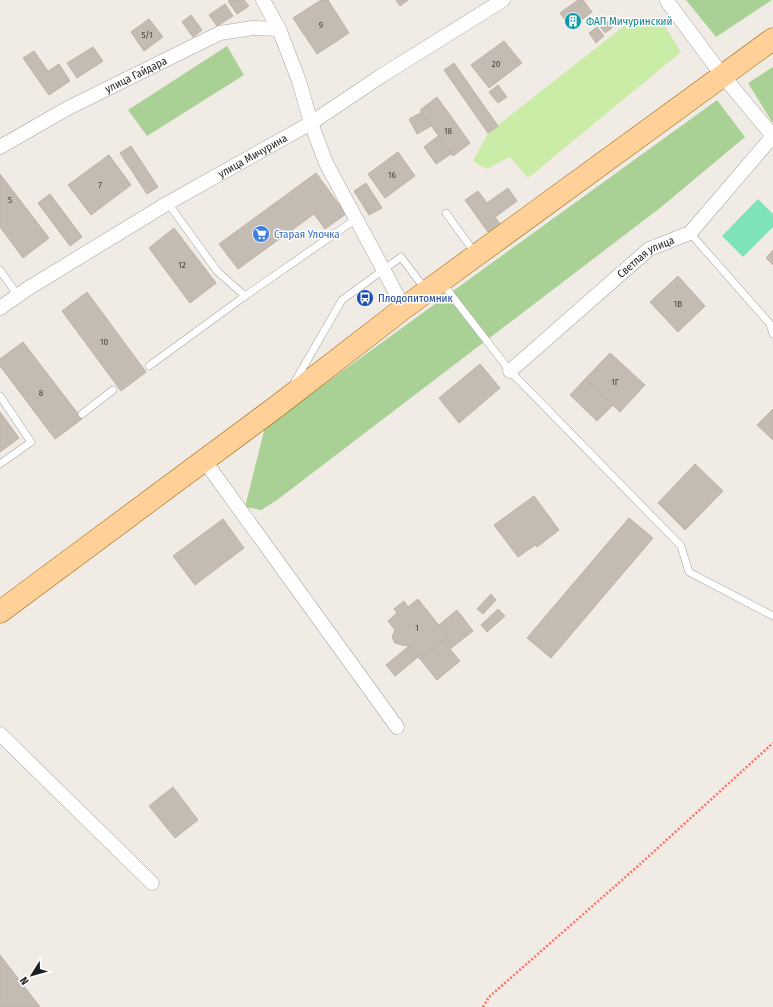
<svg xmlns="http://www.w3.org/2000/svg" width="773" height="1007" font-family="'Fira Sans Condensed',sans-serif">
  <rect width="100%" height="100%" fill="#f0ebe4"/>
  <!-- grass -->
  <path fill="#cbeca7" d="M629,22L663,23L681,52L528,178L510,157L486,169L473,161L488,133Z"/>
  <!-- forest -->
  <g fill="#a9d196">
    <path d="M686,0H772L716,37Z"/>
    <path d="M227,46L244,75L147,136L128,110Z"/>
    <path d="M773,67V122H772L748,83Z"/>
    <path d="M717,100L745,137L660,208L277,500L261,510L245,507L265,427Z"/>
  </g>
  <!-- pitch -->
  <path fill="#7ee3b9" d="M758,199L773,214V227L743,257L722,236Z"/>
  <!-- building -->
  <g fill="#c4bbb3" stroke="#c2b1a5">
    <path d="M230,0H244L249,6L237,14L228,1Z"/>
    <path d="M321,0H328L349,33L317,54L293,18Z"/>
    <path d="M396,0H408L400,6Z"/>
    <path d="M578,0H583L592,12L571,28L560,13Z"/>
    <path d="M225,4L233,16L217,26L209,15Z"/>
    <path d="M191,15L202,30L193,37L182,22Z"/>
    <path d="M149,19L163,37L144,51L131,32Z"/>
    <path d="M605,19L612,28L605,33L598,24Z"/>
    <path d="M597,27L604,36L596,43L589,33Z"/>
    <path d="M504,41L522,63L489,88L471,65Z"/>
    <path d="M93,47L103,61L77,78L67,63Z"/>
    <path d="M34,51L48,71L59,64L70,81L49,95L23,58Z"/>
    <path d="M454,63L498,126L488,133L444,70Z"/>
    <path d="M498,85L507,97L498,103L489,92Z"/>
    <path d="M437,97L470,143L453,156L420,110Z"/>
    <path d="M422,112L431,126L417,134L409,119Z"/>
    <path d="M438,136L451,154L436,164L424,147Z"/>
    <path d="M131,146L158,187L147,194L120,153Z"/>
    <path d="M398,152L415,176L385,198L368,174Z"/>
    <path d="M109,155L131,185L91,215L68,185Z"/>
    <path d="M316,173L346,214L325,229L314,214L238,269L219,244Z"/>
    <path d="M0,174L49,238L23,258L0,227Z"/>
    <path d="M366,183L382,208L369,215L354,191Z"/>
    <path d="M508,188L517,201L495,217L500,224L488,232L465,200L478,191L487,203Z"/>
    <path d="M50,194L82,237L70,246L38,203Z"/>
    <path d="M174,228L216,283L190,303L149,248Z"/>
    <path d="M773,250V265L766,258Z"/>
    <path d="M678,276L705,306L678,332L650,302Z"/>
    <path d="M87,292L146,372L121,391L62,311Z"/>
    <path d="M23,342L82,419L55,439L0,366V359Z"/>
    <path d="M610,353L645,385L620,412L585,379Z"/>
    <path d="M480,364L500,388L459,423L439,398Z"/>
    <path d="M585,379L613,405L597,421L570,395Z"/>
    <path d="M773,409V440L757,425Z"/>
    <path d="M0,412L19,438L0,452Z"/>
    <path d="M695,464L723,491L685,530L658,503Z"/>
    <path d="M534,496L559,530L537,547L535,545L518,557L494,525Z"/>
    <path d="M629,518L653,538L551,658L527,638Z"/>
    <path d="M223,519L244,548L195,585L173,556Z"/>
    <path d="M491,594L496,600L483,614L477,609Z"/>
    <path d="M418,599L448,637L420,659L409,646L402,645L395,643L392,637L395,630L388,621L397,613L394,609L404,601L408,607Z"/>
    <path d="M498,609L505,616L487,632L481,625Z"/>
    <path d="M457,610L473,631L450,649L460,661L437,680L420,659L448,637L439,625Z"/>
    <path d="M409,646L418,657L395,676L386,665Z"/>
    <path d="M173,787L198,820L175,838L149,806Z"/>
    <path d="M0,955L40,1007H0Z"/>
  </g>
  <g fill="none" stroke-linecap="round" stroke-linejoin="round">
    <!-- lane casing -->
    <g stroke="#a5a5a5" stroke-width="8">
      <g id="lane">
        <path d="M168,203L217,271L245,296L356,219"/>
        <path d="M446,213L475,253"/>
        <path d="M690,233L770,324L773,334"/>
        <path d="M0,270L18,296"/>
        <path d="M442,283L510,371L681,546L689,572L773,616"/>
        <path d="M149,366L245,296"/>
        <path d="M293,385L342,300L401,257L425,289"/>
        <path d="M0,396L31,442L0,464"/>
        <path d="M82,414L113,390"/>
      </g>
    </g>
    <!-- street casing -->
    <g stroke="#a5a5a5" stroke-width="15">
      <g id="street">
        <path d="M263,0L279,29L299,81L311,123L326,163L404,308"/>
        <path d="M667,1L722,75L773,136"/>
        <path id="s1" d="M0,147L68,108L220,33L253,28L279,29"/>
        <path id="s2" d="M0,308L27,289L168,203L311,123L381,76L503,0"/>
        <path id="s3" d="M510,371L649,249L690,233L773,136"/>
        <path d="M204,460L397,727"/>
        <path d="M0,734L152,883"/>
      </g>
    </g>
    <!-- primary casing -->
    <g stroke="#986200" stroke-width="23">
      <path id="primary" d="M0,612L276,407L404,308L773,39"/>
    </g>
    <!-- path -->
    <path stroke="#ff7165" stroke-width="2.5" stroke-dasharray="2 2" stroke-linecap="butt" d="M483,1007L489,997L638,866L773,743"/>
    <!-- lane -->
    <use href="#lane" stroke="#fff" stroke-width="7"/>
    <!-- street -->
    <use href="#street" stroke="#fff" stroke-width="14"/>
    <!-- primary -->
    <use href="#primary" stroke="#ffd199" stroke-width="22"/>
  </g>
  <!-- icons -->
  <defs>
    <g id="building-disc" transform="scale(0.9)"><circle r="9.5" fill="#0f9aa8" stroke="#fff"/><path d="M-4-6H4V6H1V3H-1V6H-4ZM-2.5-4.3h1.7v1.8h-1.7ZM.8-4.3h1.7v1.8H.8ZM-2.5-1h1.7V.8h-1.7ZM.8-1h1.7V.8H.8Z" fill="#fff"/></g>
    <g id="supermarket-disc" transform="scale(0.9)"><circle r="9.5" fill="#3f7fe0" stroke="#fff"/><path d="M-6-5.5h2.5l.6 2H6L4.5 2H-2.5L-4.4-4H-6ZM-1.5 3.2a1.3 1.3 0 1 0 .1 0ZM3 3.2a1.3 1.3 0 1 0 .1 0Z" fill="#fff"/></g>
    <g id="bus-disc" transform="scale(0.9)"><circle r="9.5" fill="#1a4fb4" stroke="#fff"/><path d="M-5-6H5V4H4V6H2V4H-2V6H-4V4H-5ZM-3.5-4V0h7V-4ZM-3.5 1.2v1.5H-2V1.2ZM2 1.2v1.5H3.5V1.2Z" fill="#fff"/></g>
  </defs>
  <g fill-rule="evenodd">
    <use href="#building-disc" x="573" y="21"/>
    <use href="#supermarket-disc" x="261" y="234"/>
    <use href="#bus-disc" x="365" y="298"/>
  </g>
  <g text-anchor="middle" stroke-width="3" stroke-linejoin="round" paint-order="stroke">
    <!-- number labels -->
    <g font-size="9" fill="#484543">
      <text x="321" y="28">9</text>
      <text x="147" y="38">5/1</text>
      <text x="496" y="67">20</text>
      <text x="448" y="134">18</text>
      <text x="392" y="178">16</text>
      <text x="100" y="188">7</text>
      <text x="10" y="203">5</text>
      <text x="182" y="268">12</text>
      <text x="678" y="307">1В</text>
      <text x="104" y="345">10</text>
      <text x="615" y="385">1Г</text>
      <text x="41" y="396">8</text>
      <text x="417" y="631">1</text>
    </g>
    <!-- culture labels -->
    <g font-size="11" fill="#0d838f" stroke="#fff" text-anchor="start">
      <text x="586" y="25">ФАП Мичуринский</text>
    </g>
    <!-- street labels -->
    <g font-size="11" fill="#1e1e1e" stroke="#fff">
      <text dy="4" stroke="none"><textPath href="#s1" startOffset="154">улица Гайдара</textPath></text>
      <text dy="4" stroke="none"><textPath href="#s2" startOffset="295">улица Мичурина</textPath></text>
      <text dy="4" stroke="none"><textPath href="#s3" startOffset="178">Светлая улица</textPath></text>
    </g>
    <!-- shop labels -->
    <g font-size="11" fill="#366cbe" stroke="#fff" text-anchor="start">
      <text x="274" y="238">Старая Улочка</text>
    </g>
    <!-- transit labels -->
    <g font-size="11" fill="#164399" stroke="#fff" text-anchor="start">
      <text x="378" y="302">Плодопитомник</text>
    </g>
  </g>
  <!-- north arrow -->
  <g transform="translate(32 975) rotate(233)" stroke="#ffffff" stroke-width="3" paint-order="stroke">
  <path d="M0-3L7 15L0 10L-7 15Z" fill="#1e1e1e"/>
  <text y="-6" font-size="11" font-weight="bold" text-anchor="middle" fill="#1e1e1e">N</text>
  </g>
</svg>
